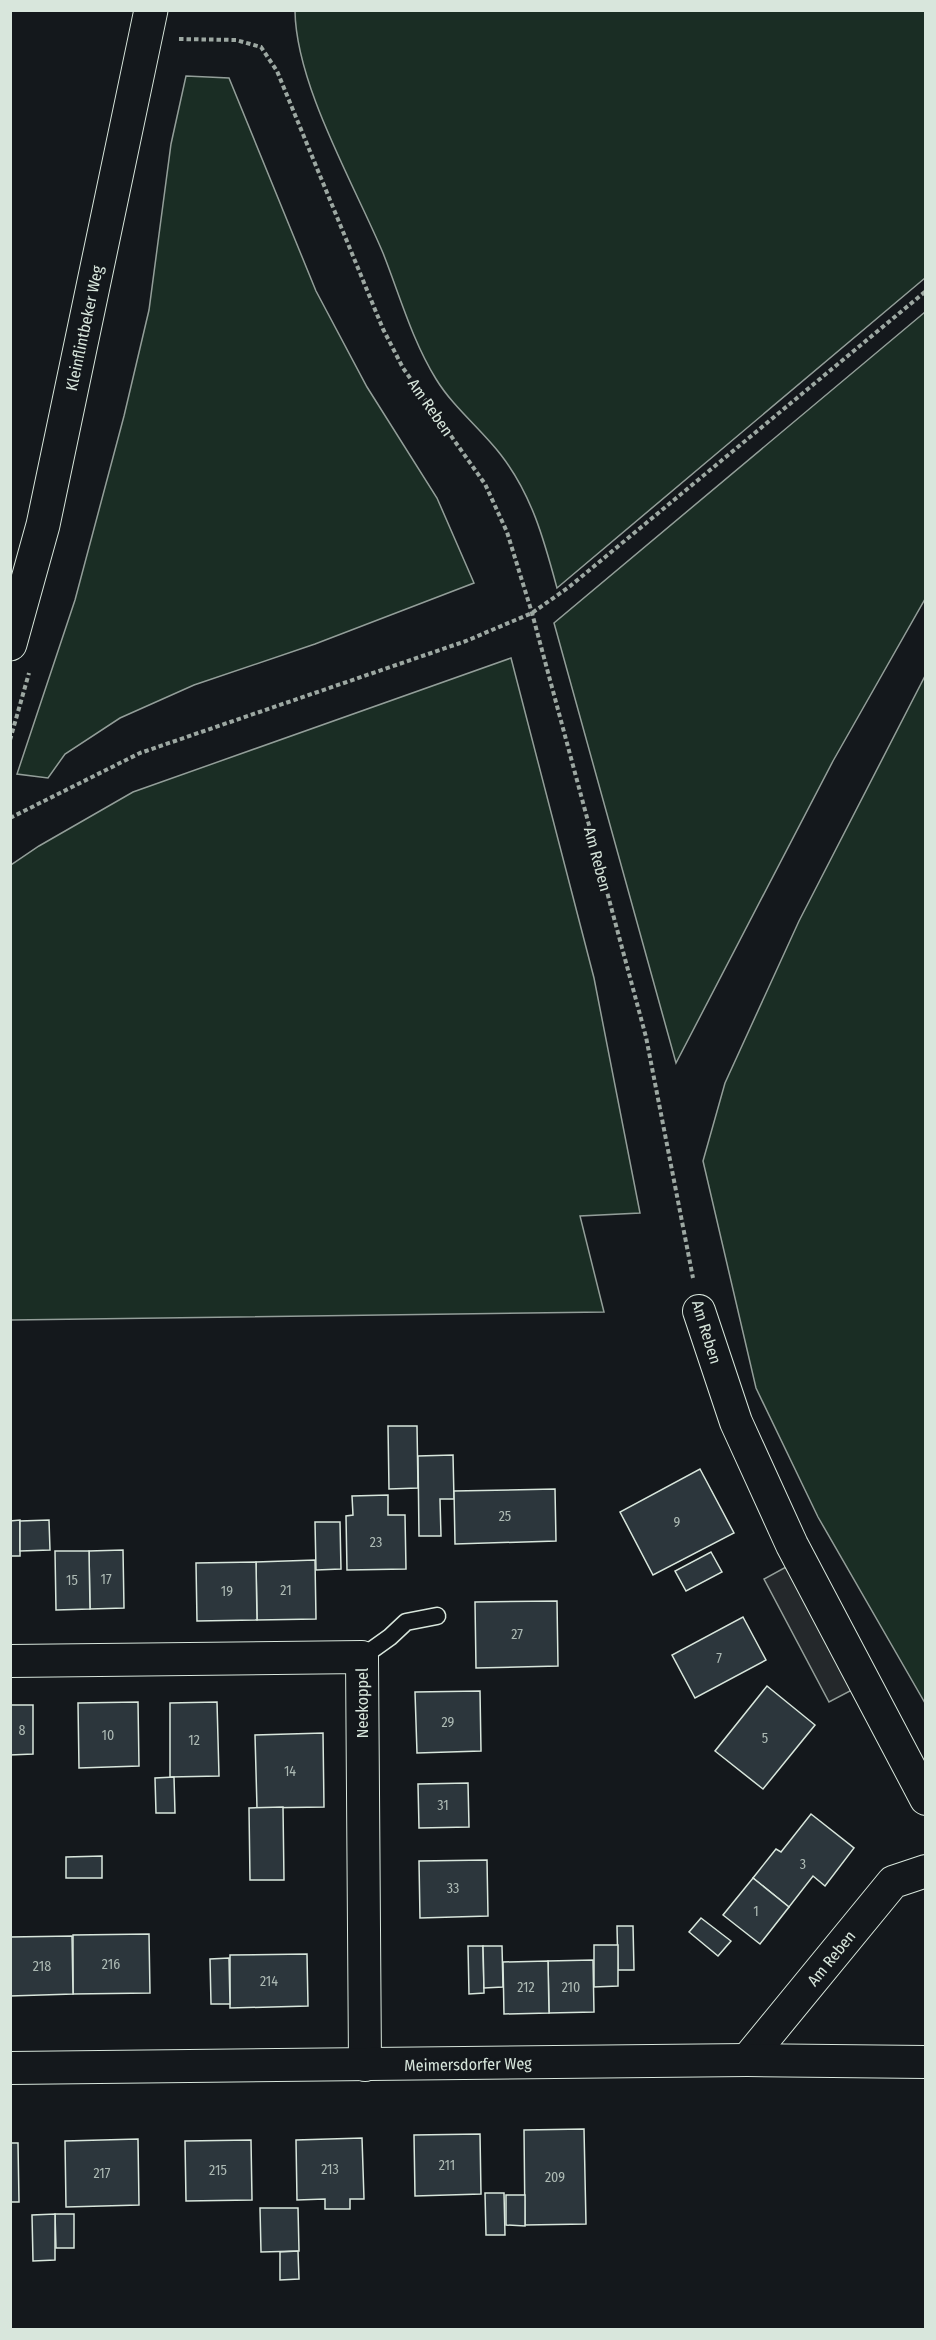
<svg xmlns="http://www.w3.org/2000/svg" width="936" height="2340" font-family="'Fira Sans Condensed',sans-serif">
  <rect width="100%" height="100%" fill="#14181c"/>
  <!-- green -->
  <g fill="#1a2d24" stroke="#939e99" stroke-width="1.5">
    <path d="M295,11H925V278L557,588C544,540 532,495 501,455C481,429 453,407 436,379C412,340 400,296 383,253C354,184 296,85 295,11Z"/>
    <path d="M186,76L229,78L316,291L367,387L437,498L474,583L315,644L194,685L120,718L65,754L48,778L17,774L75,600L124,416L149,310L171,144Z"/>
    <path d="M925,312V599L833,761L676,1063L554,623Z"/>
    <path d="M511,658L594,978L640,1213L580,1216L604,1312L11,1320V865L39,846L133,792Z"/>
    <path d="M925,676H926L925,1703L818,1517L756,1388L703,1161L725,1083L799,921Z"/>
  </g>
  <!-- parking -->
  <path fill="#24282b" stroke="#939e99" stroke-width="1.5" d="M786,1567L852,1690L829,1702L764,1579Z"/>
  <!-- building -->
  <g fill="#2c363c" stroke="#d8e6dc" stroke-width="1.5">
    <path d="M388,1426H417L418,1488L389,1489Z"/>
    <path d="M453,1455L454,1499H440L441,1536H419L418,1456Z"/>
    <path d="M700,1469L734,1533L653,1575L620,1512Z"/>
    <path d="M555,1489L556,1541L455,1544L454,1491Z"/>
    <path d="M388,1495V1515H405L406,1569L347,1570L346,1516L353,1515L352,1496Z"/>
    <path d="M20,1520V1556H10V1521Z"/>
    <path d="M49,1520L50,1550L20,1551V1521Z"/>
    <path d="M315,1522H340L341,1569L316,1570Z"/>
    <path d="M123,1550L124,1608L90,1609L89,1551Z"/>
    <path d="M55,1551H89L90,1609L56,1610Z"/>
    <path d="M711,1552L722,1572L686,1591L675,1571Z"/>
    <path d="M315,1560L316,1619L257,1620L256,1562Z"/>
    <path d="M256,1562L257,1620L197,1621L196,1563Z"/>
    <path d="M557,1601L558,1666L476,1668L475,1602Z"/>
    <path d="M743,1617L766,1660L695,1698L672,1655Z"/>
    <path d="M767,1686L815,1725L763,1789L715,1751Z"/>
    <path d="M480,1691L481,1751L417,1753L415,1692Z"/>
    <path d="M138,1702L139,1766L79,1768L78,1703Z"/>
    <path d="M217,1702L219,1776L170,1777V1703Z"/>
    <path d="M10,1705H33V1754L10,1755Z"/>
    <path d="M323,1733L324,1807L257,1808L255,1735Z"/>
    <path d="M174,1777L175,1813H156L155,1778Z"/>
    <path d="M468,1783L469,1827L419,1828L418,1784Z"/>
    <path d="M283,1807L284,1880H250L249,1808Z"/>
    <path d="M811,1814L854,1848L825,1886L813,1876L789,1907L753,1878L776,1849L781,1852Z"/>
    <path d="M102,1856V1878H66V1857Z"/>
    <path d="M487,1860L488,1916L420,1918L419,1861Z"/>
    <path d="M753,1878L789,1907L760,1944L723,1915Z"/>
    <path d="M701,1918L731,1941L718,1956L689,1932Z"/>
    <path d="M617,1926H633L634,1970H618Z"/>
    <path d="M149,1934L150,1993L73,1994V1935Z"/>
    <path d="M72,1936L73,1994L10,1996V1937Z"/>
    <path d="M594,1945H618V1986L594,1987Z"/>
    <path d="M468,1946H483L484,1993L469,1994Z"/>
    <path d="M483,1946H502L503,1987L484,1988Z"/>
    <path d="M307,1954L308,2006L230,2008V1955Z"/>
    <path d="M229,1958L230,2004H211L210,1959Z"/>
    <path d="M593,1960L594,2012L549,2013L548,1961Z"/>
    <path d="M548,1961L549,2013L504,2014L503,1962Z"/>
    <path d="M584,2129L586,2224L525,2225L524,2130Z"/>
    <path d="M480,2134L481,2194L415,2196L414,2135Z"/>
    <path d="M362,2138L364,2199H350V2209H325V2199L297,2200L296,2140Z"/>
    <path d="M138,2139L139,2205L66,2207L65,2141Z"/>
    <path d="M251,2140L252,2200L186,2201L185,2141Z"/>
    <path d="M10,2143H18L19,2202H10Z"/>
    <path d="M485,2193H504L505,2235H486Z"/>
    <path d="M506,2195H525V2226L506,2225Z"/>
    <path d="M260,2208H298L299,2251L261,2252Z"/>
    <path d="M55,2214H74V2248H56Z"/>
    <path d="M55,2214V2260L33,2261L32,2215Z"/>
    <path d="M298,2251L299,2279L280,2280V2252Z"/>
  </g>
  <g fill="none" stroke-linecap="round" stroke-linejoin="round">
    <!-- lane casing -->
    <g stroke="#d8e6dc" stroke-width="19">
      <path id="lane" d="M362,1657L390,1637L406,1622L437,1616"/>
    </g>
    <!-- street casing -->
    <g stroke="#d8e6dc" stroke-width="34">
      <g id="street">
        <path d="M699,1311L736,1422L792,1545L926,1799"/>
        <path d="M10,1661L362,1657L365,2065"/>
        <path d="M747,2060L893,1882L926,1871"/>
        <path d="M10,2068L747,2060L926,2062"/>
      </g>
    </g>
    <!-- secondary casing -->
    <g stroke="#d8e6dc" stroke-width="35">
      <path id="secondary" d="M10,644L43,525L151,10"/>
    </g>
    <!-- path -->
    <g stroke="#9da8a2" stroke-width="4" stroke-dasharray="4.5 3" stroke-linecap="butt">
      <path d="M179,39L236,40L261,47L277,71L383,329L403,368L485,484L507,532L532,613L646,1037L693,1278"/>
      <path d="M10,740L29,673"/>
      <path d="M10,818L140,753L466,641L532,613L569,587L926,291"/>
    </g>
    <!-- lane -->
    <use href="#lane" stroke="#14181c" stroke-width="16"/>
    <!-- street -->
    <use href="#street" stroke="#14181c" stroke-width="32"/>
    <!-- secondary -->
    <use href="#secondary" stroke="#14181c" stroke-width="33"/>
  </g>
  <g text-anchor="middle" stroke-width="4.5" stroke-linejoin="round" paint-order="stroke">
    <!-- number labels -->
    <g font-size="14" fill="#adbab4">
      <text x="505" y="1521">25</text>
      <text x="677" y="1527">9</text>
      <text x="376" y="1547">23</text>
      <text x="106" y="1584">17</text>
      <text x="72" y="1585">15</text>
      <text x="286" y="1595">21</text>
      <text x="227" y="1596">19</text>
      <text x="517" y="1639">27</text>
      <text x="719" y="1663">7</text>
      <text x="448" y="1727">29</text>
      <text x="22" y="1735">8</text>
      <text x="108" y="1740">10</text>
      <text x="765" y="1743">5</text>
      <text x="194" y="1745">12</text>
      <text x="290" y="1776">14</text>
      <text x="443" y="1810">31</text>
      <text x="803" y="1869">3</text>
      <text x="453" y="1893">33</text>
      <text x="756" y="1916">1</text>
      <text x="111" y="1969">216</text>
      <text x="42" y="1971">218</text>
      <text x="269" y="1986">214</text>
      <text x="526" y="1992">212</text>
      <text x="571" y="1992">210</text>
      <text x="447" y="2170">211</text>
      <text x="330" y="2174">213</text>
      <text x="218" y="2175">215</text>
      <text x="102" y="2178">217</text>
      <text x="555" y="2182">209</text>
    </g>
    <!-- street labels -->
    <g font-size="16" fill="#d8e6dc" stroke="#14181c">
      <text transform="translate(84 328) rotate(-78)" y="6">Kleinflintbeker Weg</text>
      <text transform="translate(431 407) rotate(55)" y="6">Am Reben</text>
      <text transform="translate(598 859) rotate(75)" y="6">Am Reben</text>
      <text transform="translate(707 1332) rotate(73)" y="6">Am Reben</text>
      <text transform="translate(362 1703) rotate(-90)" y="6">Neekoppel</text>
      <text transform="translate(831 1958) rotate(-51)" y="6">Am Reben</text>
      <text transform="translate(468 2064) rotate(-1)" y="6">Meimersdorfer Weg</text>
    </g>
  </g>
  <!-- border -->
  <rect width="936" height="2340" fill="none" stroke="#d8e6dc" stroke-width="24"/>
</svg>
